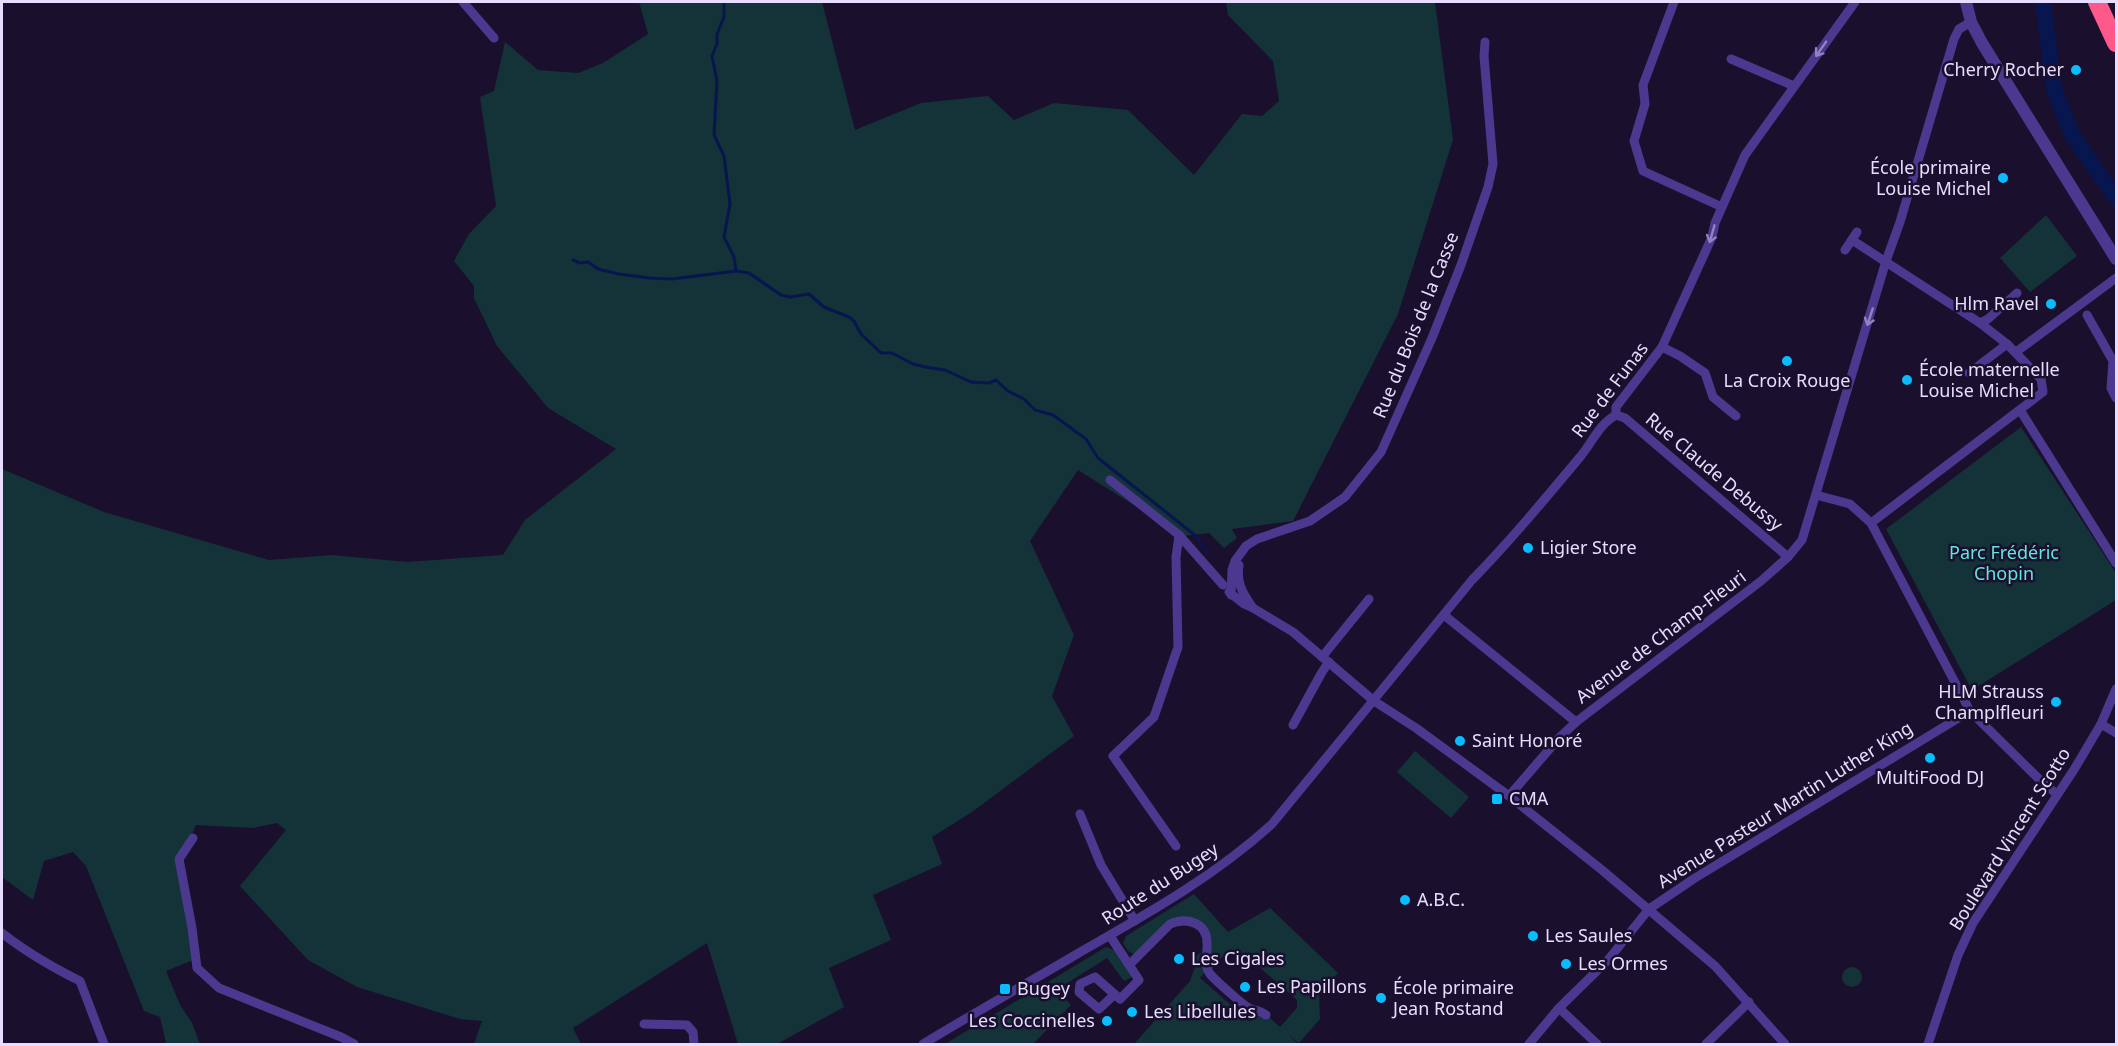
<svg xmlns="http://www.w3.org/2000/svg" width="2118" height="1046" font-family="'Noto Sans',sans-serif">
  <rect width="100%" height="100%" fill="#1a102d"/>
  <!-- green -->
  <g fill="#133338">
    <path d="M639,2H822L855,130L921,103L988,96L1014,120L1054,103L1128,110L1194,175L1242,114L1262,116L1279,101L1273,61L1228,15L1226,2H1435L1453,140L1398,314L1293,521L1232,529L1237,538L1224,548L1209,533L1183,536L1078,470L1030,541L1074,635L1052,696L1074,736L972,812L932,837L942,864L873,895L891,940L829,968L844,1007L777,1044H738L707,943L573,1028L581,1044H474L482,1021L460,1019L357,987L308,960L240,886L286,830L277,823L253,828L196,825L181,860L198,958L166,971L180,1005L192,1023L200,1044H164L166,1043L160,1017L144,1011L86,866L73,852L44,861L33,900L2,877V469L104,512L269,560L332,555L407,562L503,555L525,520L616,449L548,408L497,346L474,298V286L454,261L469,234L496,206L480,97L494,91L505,42L538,70L578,73L603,63L648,34Z"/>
    <path d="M2046,215L2077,256L2030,292L2000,258Z"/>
    <path d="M2021,427L2116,573V600L1972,690L1886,529Z"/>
    <path d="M1415,751L1469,797L1451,818L1397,772Z"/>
    <path d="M1194,894L1228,932L1270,908L1338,973L1319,994L1320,1019L1299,1043L1289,1035L1298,1044H1134L1190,981L1195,967L1190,962L1201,952L1200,961L1204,973L1200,978L1249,1021L1256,1016L1269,1017L1280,1027L1297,1008V1000L1243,953C1223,949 1221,959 1209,973L1206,936L1184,920L1134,954L1128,951L1123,943L1126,936Z"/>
    <path d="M1106,947L1117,951L1132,977L1124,981L1107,958L1056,990L1071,1005L1033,1044H945Z"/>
    <circle cx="1852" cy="977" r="10"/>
  </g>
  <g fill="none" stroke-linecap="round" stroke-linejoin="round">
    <!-- stream -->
    <g stroke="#08164f" stroke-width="3">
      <path d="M724,2V17L717,34V44L712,56L717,81L714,135L724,156L730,204L724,237L734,257L736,271"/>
      <path d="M573,260L580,263L588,262L598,269L619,274L649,278L672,279L736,271L749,273L781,295L790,297L809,294L824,307L849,317L854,321L861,334L881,353H892L913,364L925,367L945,370L971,382L989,383L996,380L1008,391L1024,399L1035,410L1053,415L1086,439L1098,458L1196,536L1207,553"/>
    </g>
    <!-- river -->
    <path stroke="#08164f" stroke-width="16" d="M2043,2L2054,89L2072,135L2116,198"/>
    <!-- minor -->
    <g stroke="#4b398f" stroke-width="9">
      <path d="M463,2L494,38"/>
      <path d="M1674,2L1643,85L1645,104L1634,141L1643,171L1722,207"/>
      <path d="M1731,59L1794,86"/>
      <path d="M1852,240L1980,323L2007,344L2041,379L2043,392L1871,523"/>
      <path d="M1845,250L1857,232"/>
      <path d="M2087,315L2113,361L2111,388L2116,398"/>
      <path d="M1980,323L1988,319L2017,293"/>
      <path d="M1662,347L1680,356L1705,373L1713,397L1736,416"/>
      <path d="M2016,352L2116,278"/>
      <path d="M1969,373L2007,344"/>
      <path d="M2020,410L2116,563"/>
      <path d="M1616,415V407L1662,347L1712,237L1715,223L1745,155L1855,2"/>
      <path d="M1616,415L1625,418L1788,557"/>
      <path d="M1110,480L1179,535L1223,585"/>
      <path d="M1816,495L1850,504L1871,523L1970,711L2045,785L2057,794"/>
      <path d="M1229,592L1244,604L1253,608C1243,594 1236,583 1239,565"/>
      <path d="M1231,595L1232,570L1235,561L1246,546L1257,539L1310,521L1345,497L1381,452L1432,338L1461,265L1488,187L1493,164L1484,56L1485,42"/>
      <path d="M1253,608L1293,632L1374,701L1416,728L1509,796L1602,870L1715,966L1785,1044"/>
      <path d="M1444,615L1576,722"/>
      <path d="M1322,657L1369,599"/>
      <path d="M2101,724L2116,733"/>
      <path d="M1293,725L1322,672L1329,662"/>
      <path d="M1509,796L1559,738L1576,722L1761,581L1788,557L1802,540L1886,261L1900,222L1954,39L1959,29L1971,22"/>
      <path d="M1080,814L1101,865L1135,921"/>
      <path d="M193,838L179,859L192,928L197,968L219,988L341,1037L354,1044"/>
      <path d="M1176,846L1113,756L1154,717L1178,647L1176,557L1179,535"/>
      <path d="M2,933C26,952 52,967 80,981L104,1044"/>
      <path d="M1110,936L1139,980L1120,999L1095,977L1080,984L1079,992L1099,1009L1114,995"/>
      <path d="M1129,965L1170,924C1186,917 1207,922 1207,943C1208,954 1203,965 1210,974C1215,980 1243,1005 1249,1008C1255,1011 1260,1010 1266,1015"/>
      <path d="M1559,1008L1597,1044"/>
      <path d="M644,1024L687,1025L693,1032L694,1044"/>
      <path d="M923,1044C974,1013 1026,984 1077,954C1145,915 1214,877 1272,824L1472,580C1510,541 1545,499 1580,457C1592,443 1599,424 1616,415"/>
      <path d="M1529,1044L1559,1008L1608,960L1649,909L1695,878L1970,711"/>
      <path d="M1706,1044L1749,1002"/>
      <path d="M1928,1044L1958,955L1973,923L2075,768L2101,724L2116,689"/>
    </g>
    <!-- tertiary -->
    <path stroke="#4b398f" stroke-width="12" d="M1966,2L1971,22L1982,43L2116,259"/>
    <!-- motorway -->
    <path stroke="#ff588b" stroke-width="18" d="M2097,2L2116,43"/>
  </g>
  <!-- one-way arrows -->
  <defs><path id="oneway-shaft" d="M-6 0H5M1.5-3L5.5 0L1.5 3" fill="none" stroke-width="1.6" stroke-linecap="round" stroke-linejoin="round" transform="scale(1.5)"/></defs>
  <g stroke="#9183c1">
    <use href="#oneway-shaft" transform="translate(1821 49) rotate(125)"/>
    <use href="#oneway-shaft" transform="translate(1712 234) rotate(106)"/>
    <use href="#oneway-shaft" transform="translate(1870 317) rotate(108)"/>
  </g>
  <!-- markers -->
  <g fill="#09bcff" stroke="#1a102d" stroke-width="2">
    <circle cx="2076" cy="70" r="6"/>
    <circle cx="2003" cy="178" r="6"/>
    <circle cx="2051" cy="304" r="6"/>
    <circle cx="1787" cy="361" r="6"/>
    <circle cx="1907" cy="380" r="6"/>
    <circle cx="1528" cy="548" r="6"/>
    <circle cx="2056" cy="702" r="6"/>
    <circle cx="1460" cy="741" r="6"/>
    <circle cx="1930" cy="758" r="6"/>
    <rect x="1491" y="793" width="12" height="12" rx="3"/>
    <circle cx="1405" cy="900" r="6"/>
    <circle cx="1533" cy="936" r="6"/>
    <circle cx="1179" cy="959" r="6"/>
    <circle cx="1566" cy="964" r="6"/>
    <circle cx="1245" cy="987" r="6"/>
    <rect x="999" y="983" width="12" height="12" rx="3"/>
    <circle cx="1381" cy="998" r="6"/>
    <circle cx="1132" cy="1012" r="6"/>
    <circle cx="1107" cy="1021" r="6"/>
  </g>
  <g text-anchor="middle" stroke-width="5" stroke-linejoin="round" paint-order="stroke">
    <!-- poi labels -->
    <g font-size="18" fill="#e6ddff" stroke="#1a102d" text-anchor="start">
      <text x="2064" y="76" text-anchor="end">Cherry Rocher</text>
      <text x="1991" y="174" text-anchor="end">École primaire<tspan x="1991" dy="21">Louise Michel</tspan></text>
      <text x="2039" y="310" text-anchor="end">Hlm Ravel</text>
      <text x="1919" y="376">École maternelle<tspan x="1919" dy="21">Louise Michel</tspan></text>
      <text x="1787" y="387" text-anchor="middle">La Croix Rouge</text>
      <text x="1540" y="554">Ligier Store</text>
      <text x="2044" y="698" text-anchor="end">HLM Strauss<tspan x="2044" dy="21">Champlfleuri</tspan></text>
      <text x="1472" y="747">Saint Honoré</text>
      <text x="1930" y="784" text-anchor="middle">MultiFood DJ</text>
      <text x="1509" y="805">CMA</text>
      <text x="1417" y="906">A.B.C.</text>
      <text x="1545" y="942">Les Saules</text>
      <text x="1191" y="965">Les Cigales</text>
      <text x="1578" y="970">Les Ormes</text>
      <text x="1257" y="993">Les Papillons</text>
      <text x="1393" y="994">École primaire<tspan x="1393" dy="21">Jean Rostand</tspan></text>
      <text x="1017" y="995">Bugey</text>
      <text x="1144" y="1018">Les Libellules</text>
      <text x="1095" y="1027" text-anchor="end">Les Coccinelles</text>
    </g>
    <!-- street labels -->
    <g font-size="18" fill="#e6ddff" stroke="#1a102d">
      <text transform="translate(1416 325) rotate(-68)" y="6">Rue du Bois de la Casse</text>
      <text transform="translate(1610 390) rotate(-53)" y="6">Rue de Funas</text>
      <text transform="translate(1714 472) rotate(40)" y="6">Rue Claude Debussy</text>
      <text transform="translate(1661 637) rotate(-37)" y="6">Avenue de Champ-Fleuri</text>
      <text transform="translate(1785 805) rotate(-32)" y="6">Avenue Pasteur Martin Luther King</text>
      <text transform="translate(2010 839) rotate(-58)" y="6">Boulevard Vincent Scotto</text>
      <text transform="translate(1160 884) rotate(-33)" y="6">Route du Bugey</text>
    </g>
    <!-- park labels -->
    <g font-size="18" fill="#60e7dd" stroke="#1a102d">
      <text x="2004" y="559">Parc Frédéric<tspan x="2004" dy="21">Chopin</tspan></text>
    </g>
  </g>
  <!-- border -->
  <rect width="2118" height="1046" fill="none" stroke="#e6ddff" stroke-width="6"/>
</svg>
